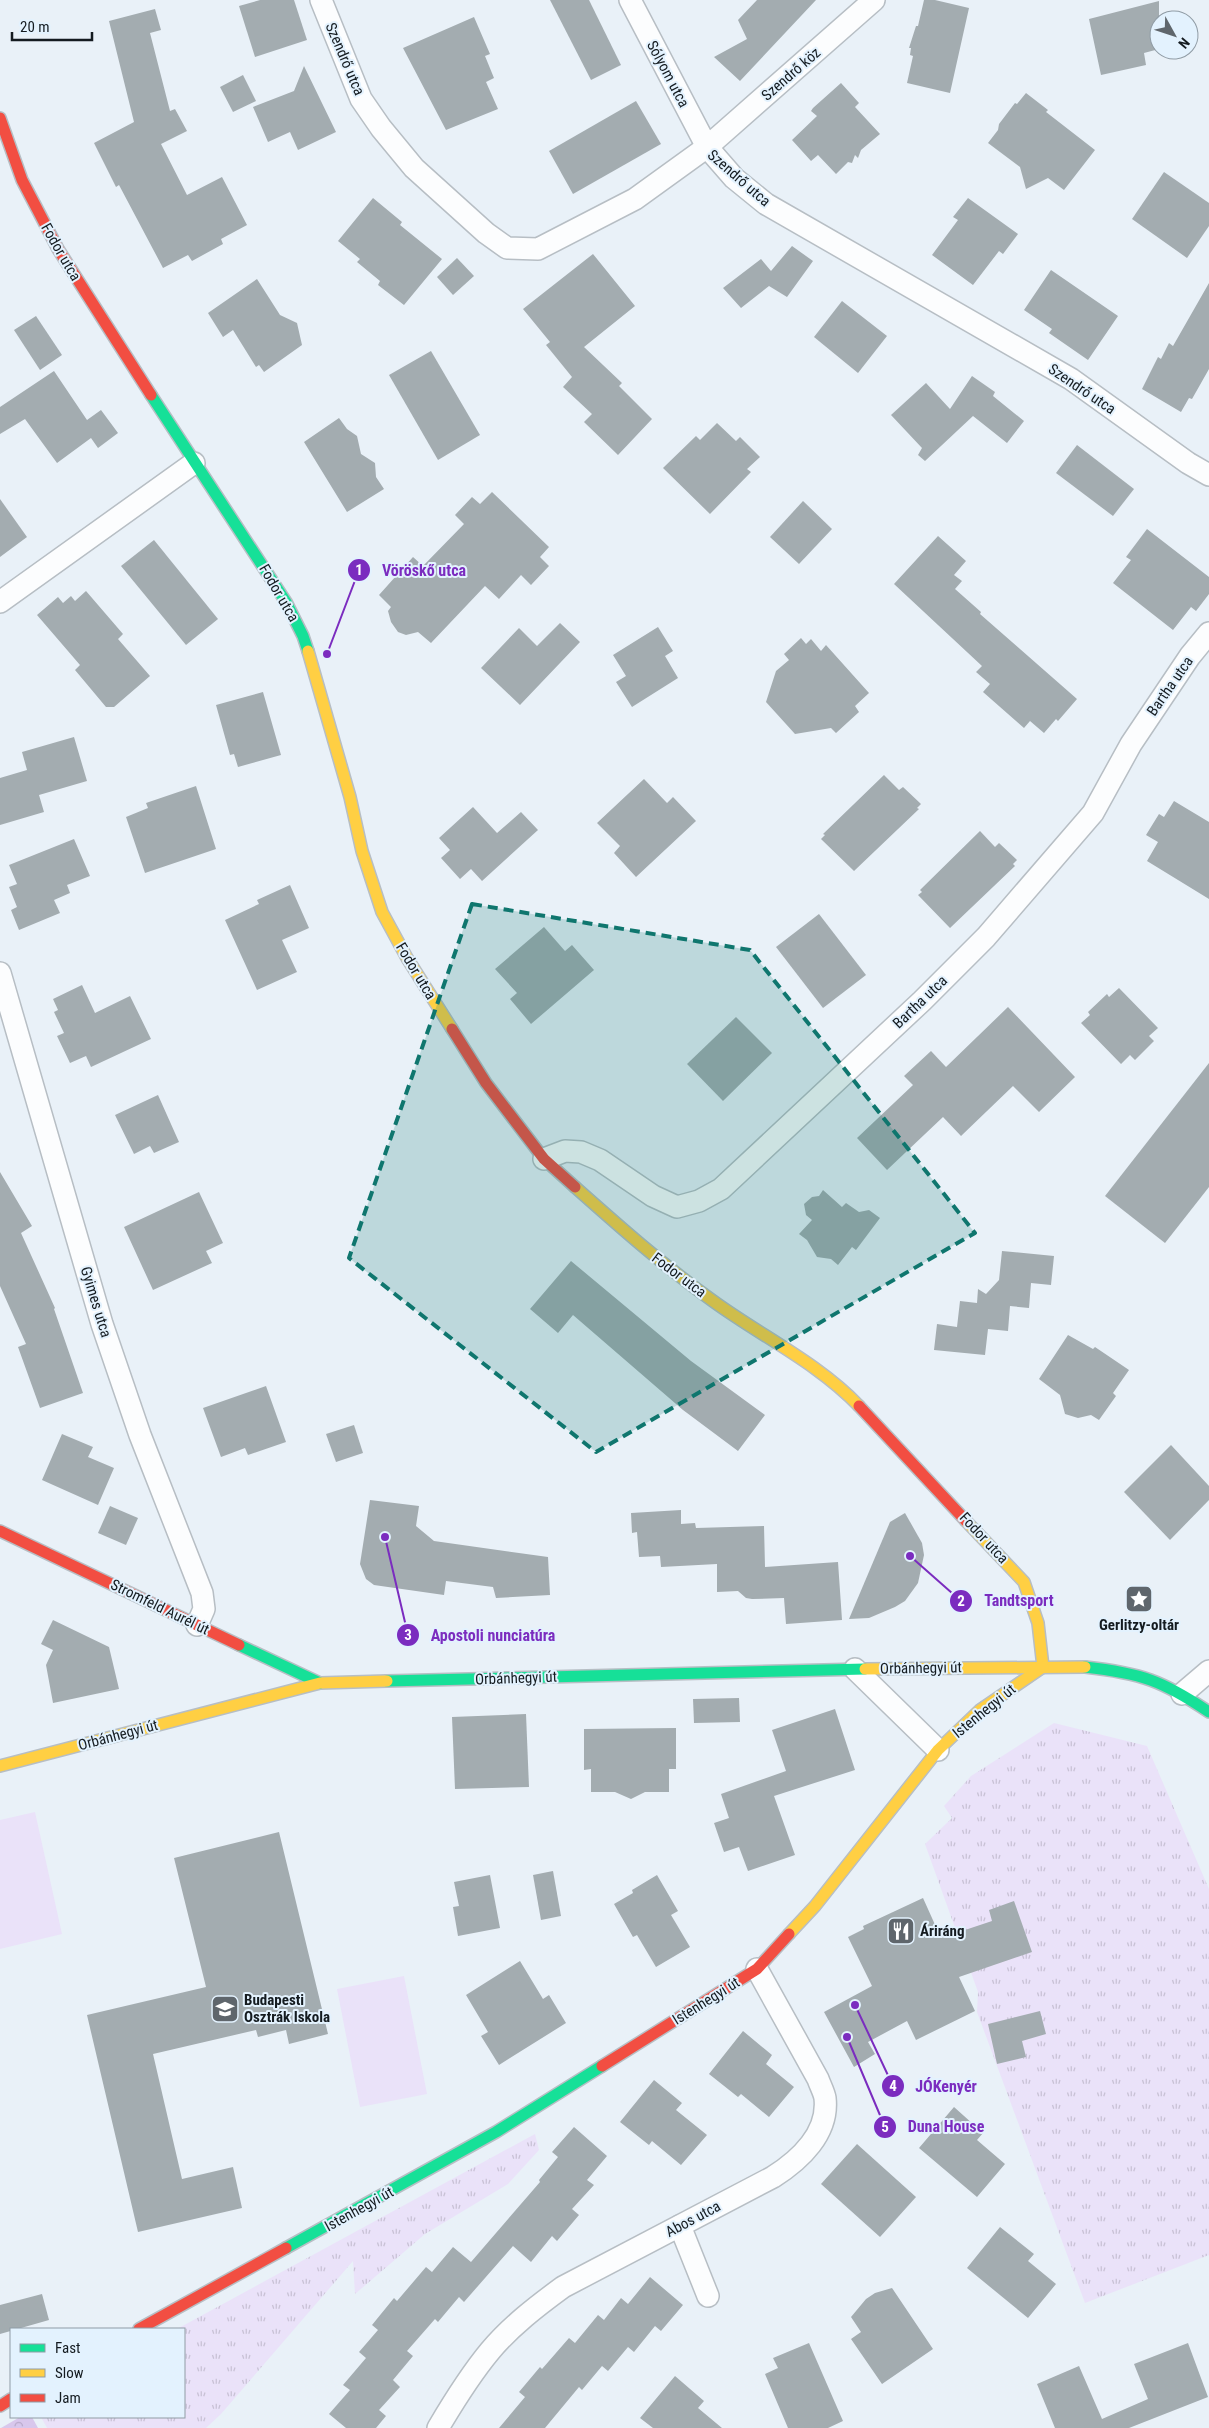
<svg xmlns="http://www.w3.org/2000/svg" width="1209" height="2428" font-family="'Roboto Condensed',sans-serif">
  <defs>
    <pattern id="grass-tufts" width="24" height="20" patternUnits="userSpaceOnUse" patternTransform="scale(1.25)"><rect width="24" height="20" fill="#eae2f9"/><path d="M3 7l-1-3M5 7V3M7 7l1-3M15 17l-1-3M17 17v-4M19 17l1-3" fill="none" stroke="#c8c1d5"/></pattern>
    <pattern id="forest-crowns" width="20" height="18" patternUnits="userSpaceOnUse" patternTransform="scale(1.25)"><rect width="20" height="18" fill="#d8c7ec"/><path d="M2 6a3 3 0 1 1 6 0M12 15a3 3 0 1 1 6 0" fill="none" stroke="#b8aaca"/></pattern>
  </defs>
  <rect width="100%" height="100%" fill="#e9f1f8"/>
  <!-- grass -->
  <g fill="url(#grass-tufts)">
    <path d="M1054,1723L1147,1746L1209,1889V2255L1085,2303L977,2012L978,1992L925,1844L952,1818L944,1806L971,1776Z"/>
    <path d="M535,2134L539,2150L508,2184L425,2234L355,2294L353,2261L221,2414L206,2428H47L41,2417H184V2329H177Z"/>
  </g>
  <!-- forest -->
  <path fill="url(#forest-crowns)" d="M20,2417H32L38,2428H1Z"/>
  <!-- garden -->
  <g fill="#eae2f9">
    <path d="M35,1812L62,1934L0,1949V1820Z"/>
    <path d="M404,1976L427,2094L360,2107L337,1989Z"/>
  </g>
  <!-- building -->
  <g fill="#a3acb0">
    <path d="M260,0H294L307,40L255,57L239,6Z"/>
    <path d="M550,0H589L621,65L591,80Z"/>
    <path d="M757,0H816L740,81L714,57L747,39L738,20Z"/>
    <path d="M924,0H935L969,8L950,93L907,83L913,56L910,55L911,48H909L916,26H918Z"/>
    <path d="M1159,1V49L1144,53L1146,65L1101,75L1089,19Z"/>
    <path d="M155,9L161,30L150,33L170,111L175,109L187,131L161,144L187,195L222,177L247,225L221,239L223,244L192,261L188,255L163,268L119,185L116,187L94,143L134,122L109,21Z"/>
    <path d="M474,17L490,54L485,56L494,78L486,82L498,109L446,130L403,48Z"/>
    <path d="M304,66L336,132L298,150L290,132L268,142L253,107L294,91Z"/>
    <path d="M243,75L256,101L233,112L220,87Z"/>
    <path d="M841,83L859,103L855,107L880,134L861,150L858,158L855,155L852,163L848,162L836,174L818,155L811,161L792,140L817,116L811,111L813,108Z"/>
    <path d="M1026,93L1048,110L1046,112L1095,150L1064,190L1048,178L1026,189L1020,167L988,143L998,130L999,124L1015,103L1017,104Z"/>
    <path d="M636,101L661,144L573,194L549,151Z"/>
    <path d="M1164,172L1209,203V226L1187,258L1132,219Z"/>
    <path d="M373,198L402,222L400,225L442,259L404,305L378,285L380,281L357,262L360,259L338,241Z"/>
    <path d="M968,198L1018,234L1003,254L999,251L973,285L932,255L958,220L953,217Z"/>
    <path d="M792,246L813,261L787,297L769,286L741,308L723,288L761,259L771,271Z"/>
    <path d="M593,254L635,306L584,347L622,383L619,386L652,419L618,455L584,422L592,414L563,387L572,377L546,345L550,342L523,309Z"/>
    <path d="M457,258L474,276L453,295L437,277Z"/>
    <path d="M1051,270L1118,316L1088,360L1049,333L1052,329L1024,310Z"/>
    <path d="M257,279L280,315L297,323L302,345L264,372L259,365L256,367L233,330L223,337L208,313Z"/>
    <path d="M1209,283V369L1192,399L1189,398L1181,412L1142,389L1158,357L1161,359L1169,343L1173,346Z"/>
    <path d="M842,301L887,336L858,373L814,337Z"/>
    <path d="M36,316L62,355L40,370L14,330Z"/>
    <path d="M431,351L480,435L438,460L389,375Z"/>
    <path d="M54,371L87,420L101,410L118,433L98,448L91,438L57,463L25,419L0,434V407Z"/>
    <path d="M972,376L995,392L993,396L1024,421L1007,443L973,416L925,461L918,455L922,448L891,415L926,383L950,409Z"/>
    <path d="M339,418L347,429L357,436L361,454L375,463L376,477L384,489L347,512L304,442Z"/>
    <path d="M717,423L736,441L740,437L760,457L747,469L751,472L710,514L663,468L696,436L700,440Z"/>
    <path d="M1077,445L1134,489L1113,516L1056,473Z"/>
    <path d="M492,492L549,547L540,557L549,566L531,585L521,575L499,599L485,586L431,643L418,632L406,635L398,632L391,622L388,611L391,607L379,595L413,557L423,566L464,524L455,515L472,497L480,504Z"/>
    <path d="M0,499L27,537L0,557Z"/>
    <path d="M803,501L832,529L799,564L770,537Z"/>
    <path d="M1147,529L1209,577V594L1196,611L1191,607L1173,630L1113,583L1131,560L1126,557Z"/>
    <path d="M938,536L966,561L954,575L962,581L955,589L981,612L980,614L1077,699L1058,721L1056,719L1044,733L1030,721L1024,728L983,692L990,684L976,672L982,666L894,584Z"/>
    <path d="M154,540L218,619L186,645L121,566Z"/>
    <path d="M86,591L123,634L118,639L150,676L114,707H106L75,670L80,665L37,615L58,597L63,603L71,596L75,601Z"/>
    <path d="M560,623L580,642L520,705L481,668L519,628L537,646Z"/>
    <path d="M658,627L673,651L665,656L678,678L632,707L616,682L626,676L613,655Z"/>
    <path d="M801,638L806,644L811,639L821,651L826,645L869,693L855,706L859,712L836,733L831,728L795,734L766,702L776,671L789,660L784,654Z"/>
    <path d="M263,692L281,755L238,767L234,754L230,755L216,705Z"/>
    <path d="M74,737L87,781L39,795L44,812L0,825V778L27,770L22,752Z"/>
    <path d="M884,775L899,790L903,787L921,804L917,808L919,809L854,871L821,839L825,835L823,834Z"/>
    <path d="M644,779L667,803L673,797L696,821L636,877L614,853L620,846L597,823Z"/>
    <path d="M196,786L216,849L145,873L126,817L148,808L146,803Z"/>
    <path d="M1174,801L1209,822V899L1147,861L1158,842L1146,835L1159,814L1164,817Z"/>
    <path d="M473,807L497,833L521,812L538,830L482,881L471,869L460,879L441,858L450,850L439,838Z"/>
    <path d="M980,831L995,847L999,843L1017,860L1013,864L1015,866L950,928L918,895L922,892L920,890Z"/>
    <path d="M74,839L90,876L67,885L70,893L54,900L60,913L19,930L11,910L17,907L9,887L17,884L9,865Z"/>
    <path d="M290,885L309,928L282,940L297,972L257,990L225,920L259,904L257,900Z"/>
    <path d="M819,914L866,975L823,1008L776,947Z"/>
    <path d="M544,927L565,951L572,945L594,970L531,1024L510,999L517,993L495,969Z"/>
    <path d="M82,985L95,1013L130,996L151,1039L91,1067L86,1056L70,1063L57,1036L64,1033L54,1012L58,1010L53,999Z"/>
    <path d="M1119,988L1158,1028L1149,1036L1154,1041L1135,1060L1130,1055L1121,1064L1081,1023L1090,1015L1088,1012L1107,994L1109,997Z"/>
    <path d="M1008,1007L1075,1077L1039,1112L1013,1086L961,1136L943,1117L887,1170L857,1138L913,1085L904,1076L931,1051L946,1067Z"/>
    <path d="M736,1017L772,1053L723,1101L687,1064Z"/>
    <path d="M1209,1063V1187L1165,1243L1105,1196Z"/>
    <path d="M158,1095L179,1142L154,1153L150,1146L134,1154L115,1115Z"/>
    <path d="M0,1172L32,1226L21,1233L55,1308L54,1309L83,1393L40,1408L18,1347L26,1344L0,1286Z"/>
    <path d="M823,1190L842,1207L846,1203L859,1212L869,1210L880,1218L856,1250L852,1247L838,1265L831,1259L817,1257L807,1240L799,1234L812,1220L806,1215L804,1204L812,1197L819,1196Z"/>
    <path d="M199,1192L223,1243L206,1251L212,1263L153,1290L124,1227Z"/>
    <path d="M1002,1251L1054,1256L1051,1285L1031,1283L1029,1308L1010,1306L1008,1331L988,1329L985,1355L934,1350L937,1324L957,1327L960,1301L977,1303L978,1289L986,1294L999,1280Z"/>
    <path d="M571,1261L691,1361L765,1415L738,1451L683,1410L573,1315L558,1333L530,1309Z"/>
    <path d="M1068,1335L1093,1349L1095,1347L1129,1370L1113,1393L1116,1396L1099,1420L1091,1415L1078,1418L1065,1414L1060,1395L1039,1379Z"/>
    <path d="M266,1386L286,1442L248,1455L245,1448L221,1457L203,1408Z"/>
    <path d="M354,1425L363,1453L336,1462L326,1434Z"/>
    <path d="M62,1434L93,1447L88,1457L114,1468L98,1505L42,1480Z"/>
    <path d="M1171,1445L1209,1486V1500L1170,1540L1124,1492Z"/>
    <path d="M370,1500L419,1506L416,1526L434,1541L548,1557L550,1595L496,1598L493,1587L446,1581L444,1595L374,1585L366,1579L360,1564Z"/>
    <path d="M110,1506L138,1518L126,1545L98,1533Z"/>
    <path d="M681,1510V1524L695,1523L696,1528L764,1526L765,1567L838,1562L842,1620L786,1624L784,1598L752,1599L746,1598L738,1591L717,1592V1564L661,1567L660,1556L639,1557L637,1532L632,1533L631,1513Z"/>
    <path d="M905,1513L922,1543L924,1555L918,1583L905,1601L895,1607L869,1618L849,1619L890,1522Z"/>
    <path d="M53,1620L109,1647L119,1689L53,1703L46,1665L53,1650L41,1644Z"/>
    <path d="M739,1698L740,1722L694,1723L693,1699Z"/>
    <path d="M835,1709L855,1770L774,1796L795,1855L748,1871L739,1847L724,1852L714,1823L729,1818L721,1794L786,1771L772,1730Z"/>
    <path d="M526,1714L529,1787L455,1789L452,1717Z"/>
    <path d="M676,1728V1769H669V1792H645L631,1799L615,1792H591V1769L584,1770V1729Z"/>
    <path d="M279,1832L328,2034L289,2044L286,2030L258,2037L256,2030L153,2054L182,2179L233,2167L242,2208L138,2232L87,2015L206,1987L174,1858Z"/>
    <path d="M553,1871L561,1916L541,1920L533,1875Z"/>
    <path d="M490,1875L500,1928L458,1936L453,1907L459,1906L454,1882Z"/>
    <path d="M657,1875L678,1911L671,1915L690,1947L656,1967L637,1935L633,1937L614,1904L633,1893L632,1890Z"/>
    <path d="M923,1898L941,1938L992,1921L989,1910L1014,1901L1032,1952L959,1977L975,2011L916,2040L907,2021L868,2042L875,2054L854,2067L824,2012L872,1986L848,1937L864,1929L863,1926Z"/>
    <path d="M520,1961L543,1999L549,1995L566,2023L499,2065L481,2036L488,2032L466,1995Z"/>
    <path d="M1040,2011L1046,2034L1022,2041L1026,2057L997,2064L988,2024Z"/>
    <path d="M743,2031L772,2055L766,2064L794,2087L769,2117L741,2094L738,2097L709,2074Z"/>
    <path d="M654,2080L682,2103L676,2110L707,2135L681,2165L652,2141L649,2145L620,2122Z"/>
    <path d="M954,2107L983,2133L977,2140L1005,2164L977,2197L919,2148Z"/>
    <path d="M574,2127L607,2156L587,2180L594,2185L572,2209L579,2215L557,2241L552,2236L531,2262L513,2246L464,2302L459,2297L438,2322L435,2319L407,2351L413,2356L393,2380L400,2387L379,2410L386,2416L376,2428H346L329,2414L350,2390L343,2385L366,2358L359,2352L378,2330L372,2325L394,2298L397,2301L426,2267L432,2272L453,2247L471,2262L540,2182L539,2180L558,2157L552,2152Z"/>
    <path d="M857,2144L916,2197L880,2237L821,2184Z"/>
    <path d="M1000,2227L1034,2254L1028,2261L1056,2284L1028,2318L967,2268Z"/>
    <path d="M650,2277L683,2305L661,2331L655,2326L634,2352L628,2347L608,2371L602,2366L582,2390L579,2387L545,2428H499L525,2397L519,2392L540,2367L542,2369L569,2338L575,2343L598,2315L604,2320L621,2298L628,2304Z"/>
    <path d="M892,2288L933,2349L882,2384L851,2339L861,2332L851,2317L866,2299L875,2293Z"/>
    <path d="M42,2294L49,2320L0,2334V2305Z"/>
    <path d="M809,2343L843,2421L828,2428H788L765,2374L778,2368L773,2358Z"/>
    <path d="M1188,2343L1208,2397L1129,2428H1055L1037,2384L1079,2366L1102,2419L1148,2399L1134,2364Z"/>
    <path d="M675,2376L704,2401L698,2408L722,2428H653L640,2418Z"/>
  </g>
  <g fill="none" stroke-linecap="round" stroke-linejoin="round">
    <!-- street casing -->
    <g stroke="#b7bec4" stroke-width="24">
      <g id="street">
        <path d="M321,0L361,99L381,128L414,168L486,233L507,248L538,249L635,199L707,147L874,0"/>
        <path d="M630,0L707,147L734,178L766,204L1071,379L1188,463L1209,475"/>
        <path d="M0,602L194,463"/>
        <path d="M0,973L102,1324L140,1435L202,1593L204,1609L197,1625"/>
        <path d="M544,1159L565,1151L581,1152L600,1160L653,1196L677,1207L699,1201L721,1189L922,1001L986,937L1093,813L1131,744L1190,656L1209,633"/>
        <path d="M855,1669L938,1750"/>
        <path d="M1182,1694L1209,1671"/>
        <path d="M680,2226L708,2296"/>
        <path d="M438,2428C454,2401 470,2375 490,2351C511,2326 537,2306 563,2287L773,2177C800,2160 829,2133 825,2098C824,2092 820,2085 818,2079L757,1969"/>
      </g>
    </g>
    <!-- fast casing -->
    <g stroke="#b7bec4" stroke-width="14">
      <g id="fast">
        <path d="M151,395L286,602L303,636L308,651"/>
        <path d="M239,1645L320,1683"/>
        <path d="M1085,1667C1141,1673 1163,1681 1209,1712"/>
        <path d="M387,1681L865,1669"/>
        <path d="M286,2248L496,2132L602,2066"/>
      </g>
    </g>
    <!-- slow casing -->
    <g stroke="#b7bec4" stroke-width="14">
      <g id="slow">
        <path d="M308,651L350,797L362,851L382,912L407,958L452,1029"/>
        <path d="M575,1187C620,1227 664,1266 713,1301C761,1336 818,1363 859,1406"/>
        <path d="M966,1521L1024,1582L1038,1623L1043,1667"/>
        <path d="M865,1669L1085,1667"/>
        <path d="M0,1766L320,1683L387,1681"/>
        <path d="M789,1934L815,1906L938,1750L980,1710L1043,1667"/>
      </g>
    </g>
    <!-- jam casing -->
    <g stroke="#b7bec4" stroke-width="14">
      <g id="jam">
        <path d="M0,118L22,180L58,249L151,395"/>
        <path d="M452,1029L486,1083L544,1159L575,1187"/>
        <path d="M859,1406L966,1521"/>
        <path d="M0,1531L239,1645"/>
        <path d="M602,2066L757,1969L789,1934"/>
        <path d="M139,2329L286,2248"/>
        <path d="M0,2406L11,2399"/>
      </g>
    </g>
    <!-- street -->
    <use href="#street" stroke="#fcfdfe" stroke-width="21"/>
    <!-- fast -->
    <use href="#fast" stroke="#16e098" stroke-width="11"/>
    <!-- slow -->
    <use href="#slow" stroke="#ffcf43" stroke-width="11"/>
    <!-- jam -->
    <use href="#jam" stroke="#f24e42" stroke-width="11"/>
  </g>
  <!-- marked area -->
  <path fill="#0f766e" fill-opacity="0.2" stroke="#0f766e" stroke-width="4" stroke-dasharray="10 6" stroke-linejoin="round" d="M472,904L750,950L975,1233L596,1452L349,1258Z"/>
  <!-- icons -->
  <defs>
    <g id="sight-square" transform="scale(1.4375)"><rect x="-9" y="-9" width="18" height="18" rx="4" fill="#5f666c" stroke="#e3f2fe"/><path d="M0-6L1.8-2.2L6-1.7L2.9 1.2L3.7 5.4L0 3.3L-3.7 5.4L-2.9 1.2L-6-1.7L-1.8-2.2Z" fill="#fff"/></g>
    <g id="restaurant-square" transform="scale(1.4375)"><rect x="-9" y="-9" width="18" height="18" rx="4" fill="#5f666c" stroke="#e3f2fe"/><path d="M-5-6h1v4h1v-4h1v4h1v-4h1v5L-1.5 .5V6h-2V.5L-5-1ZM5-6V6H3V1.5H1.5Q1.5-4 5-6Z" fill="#fff"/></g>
    <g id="school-square" transform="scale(1.4375)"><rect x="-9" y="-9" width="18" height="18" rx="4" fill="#5f666c" stroke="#e3f2fe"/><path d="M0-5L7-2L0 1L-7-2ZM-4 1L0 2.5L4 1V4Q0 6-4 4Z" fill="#fff"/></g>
  </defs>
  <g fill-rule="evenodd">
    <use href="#sight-square" x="1139" y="1599"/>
    <use href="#restaurant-square" x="901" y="1931"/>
    <use href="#school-square" x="225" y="2009"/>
  </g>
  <g text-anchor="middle" stroke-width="4" stroke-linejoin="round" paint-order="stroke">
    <!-- street labels -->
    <g font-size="15" fill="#141b20" stroke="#e3f2fe">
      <text transform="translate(345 59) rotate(67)" y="5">Szendrő utca</text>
      <text transform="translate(668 74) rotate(62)" y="5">Sólyom utca</text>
      <text transform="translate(791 74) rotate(-41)" y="5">Szendrő köz</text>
      <text transform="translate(739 178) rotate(41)" y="5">Szendrő utca</text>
      <text transform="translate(61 252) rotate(60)" y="5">Fodor utca</text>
      <text transform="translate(1082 389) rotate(34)" y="5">Szendrő utca</text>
      <text transform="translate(279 593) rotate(60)" y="5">Fodor utca</text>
      <text transform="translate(1170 686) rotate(-55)" y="5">Bartha utca</text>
      <text transform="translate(416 971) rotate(59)" y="5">Fodor utca</text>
      <text transform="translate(920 1002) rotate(-44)" y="5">Bartha utca</text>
      <text transform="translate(679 1275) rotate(37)" y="5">Fodor utca</text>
      <text transform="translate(96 1302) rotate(73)" y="5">Gyimes utca</text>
      <text transform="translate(984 1538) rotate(47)" y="5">Fodor utca</text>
      <text transform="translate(160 1607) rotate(26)" y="5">Stromfeld Aurél út</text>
      <text transform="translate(921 1668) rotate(-1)" y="5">Orbánhegyi út</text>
      <text transform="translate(516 1678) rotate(-2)" y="5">Orbánhegyi út</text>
      <text transform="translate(984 1711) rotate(-39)" y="5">Istenhegyi út</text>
      <text transform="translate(118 1735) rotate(-15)" y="5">Orbánhegyi út</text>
      <text transform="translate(706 2001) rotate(-32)" y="5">Istenhegyi út</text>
      <text transform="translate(359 2209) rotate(-29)" y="5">Istenhegyi út</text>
      <text transform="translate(693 2219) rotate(-28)" y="5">Abos utca</text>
    </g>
    <!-- poi labels -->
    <g font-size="15" font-weight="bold" fill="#141b20" stroke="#e3f2fe" text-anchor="start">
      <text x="1139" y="1630" text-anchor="middle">Gerlitzy-oltár</text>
      <text x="920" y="1936">Áriráng</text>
      <text x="244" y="2005">Budapesti<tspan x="244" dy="17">Osztrák Iskola</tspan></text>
    </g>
  </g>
  <!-- callouts -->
  <path fill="none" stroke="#7b2cbf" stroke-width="2" d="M327 654L359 570M910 1556L961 1601M385 1537L408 1635M855 2005L893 2086M847 2037L885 2127"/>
  <g fill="#7b2cbf" stroke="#e3f2fe" stroke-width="2">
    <circle cx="327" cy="654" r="5"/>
    <circle cx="910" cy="1556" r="5"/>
    <circle cx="385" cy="1537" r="5"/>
    <circle cx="855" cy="2005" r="5"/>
    <circle cx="847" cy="2037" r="5"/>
    <circle cx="359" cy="570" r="12"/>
    <circle cx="961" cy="1601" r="12"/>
    <circle cx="408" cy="1635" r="12"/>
    <circle cx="893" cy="2086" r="12"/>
    <circle cx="885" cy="2127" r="12"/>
  </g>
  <g font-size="15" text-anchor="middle" font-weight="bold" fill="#fff">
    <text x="359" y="575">1</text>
    <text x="961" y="1606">2</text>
    <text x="408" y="1640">3</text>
    <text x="893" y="2091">4</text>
    <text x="885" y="2132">5</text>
  </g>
  <g font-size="16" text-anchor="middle" font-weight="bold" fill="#7b2cbf" stroke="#e3f2fe" stroke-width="4" stroke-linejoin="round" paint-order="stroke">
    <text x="424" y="576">Vöröskő utca</text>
    <text x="1019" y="1606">Tandtsport</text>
    <text x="493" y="1641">Apostoli nunciatúra</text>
    <text x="946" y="2092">JÓKenyér</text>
    <text x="946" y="2132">Duna House</text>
  </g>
  <!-- legend -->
  <rect x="10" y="2328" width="175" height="90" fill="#e3f2fe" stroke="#909ca5"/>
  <rect x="20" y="2344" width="25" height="8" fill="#16e098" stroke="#909ca5"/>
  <text x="55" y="2353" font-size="15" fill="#141b20">Fast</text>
  <rect x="20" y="2369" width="25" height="8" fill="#ffcf43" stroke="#909ca5"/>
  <text x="55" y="2378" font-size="15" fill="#141b20">Slow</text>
  <rect x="20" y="2394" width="25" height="8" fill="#f24e42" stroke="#909ca5"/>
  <text x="55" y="2403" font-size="15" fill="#141b20">Jam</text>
  <!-- north arrow -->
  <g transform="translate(1174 35) rotate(130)"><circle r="24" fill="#e3f2fe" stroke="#909ca5"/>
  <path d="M0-4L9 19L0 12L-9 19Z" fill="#5f666c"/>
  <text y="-8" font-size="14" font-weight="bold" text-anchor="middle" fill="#141b20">N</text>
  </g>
  <!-- scale -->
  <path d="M12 32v8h80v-8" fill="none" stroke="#141b20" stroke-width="2.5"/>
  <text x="20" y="32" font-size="15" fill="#141b20" stroke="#e3f2fe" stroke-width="4" paint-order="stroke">20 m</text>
</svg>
